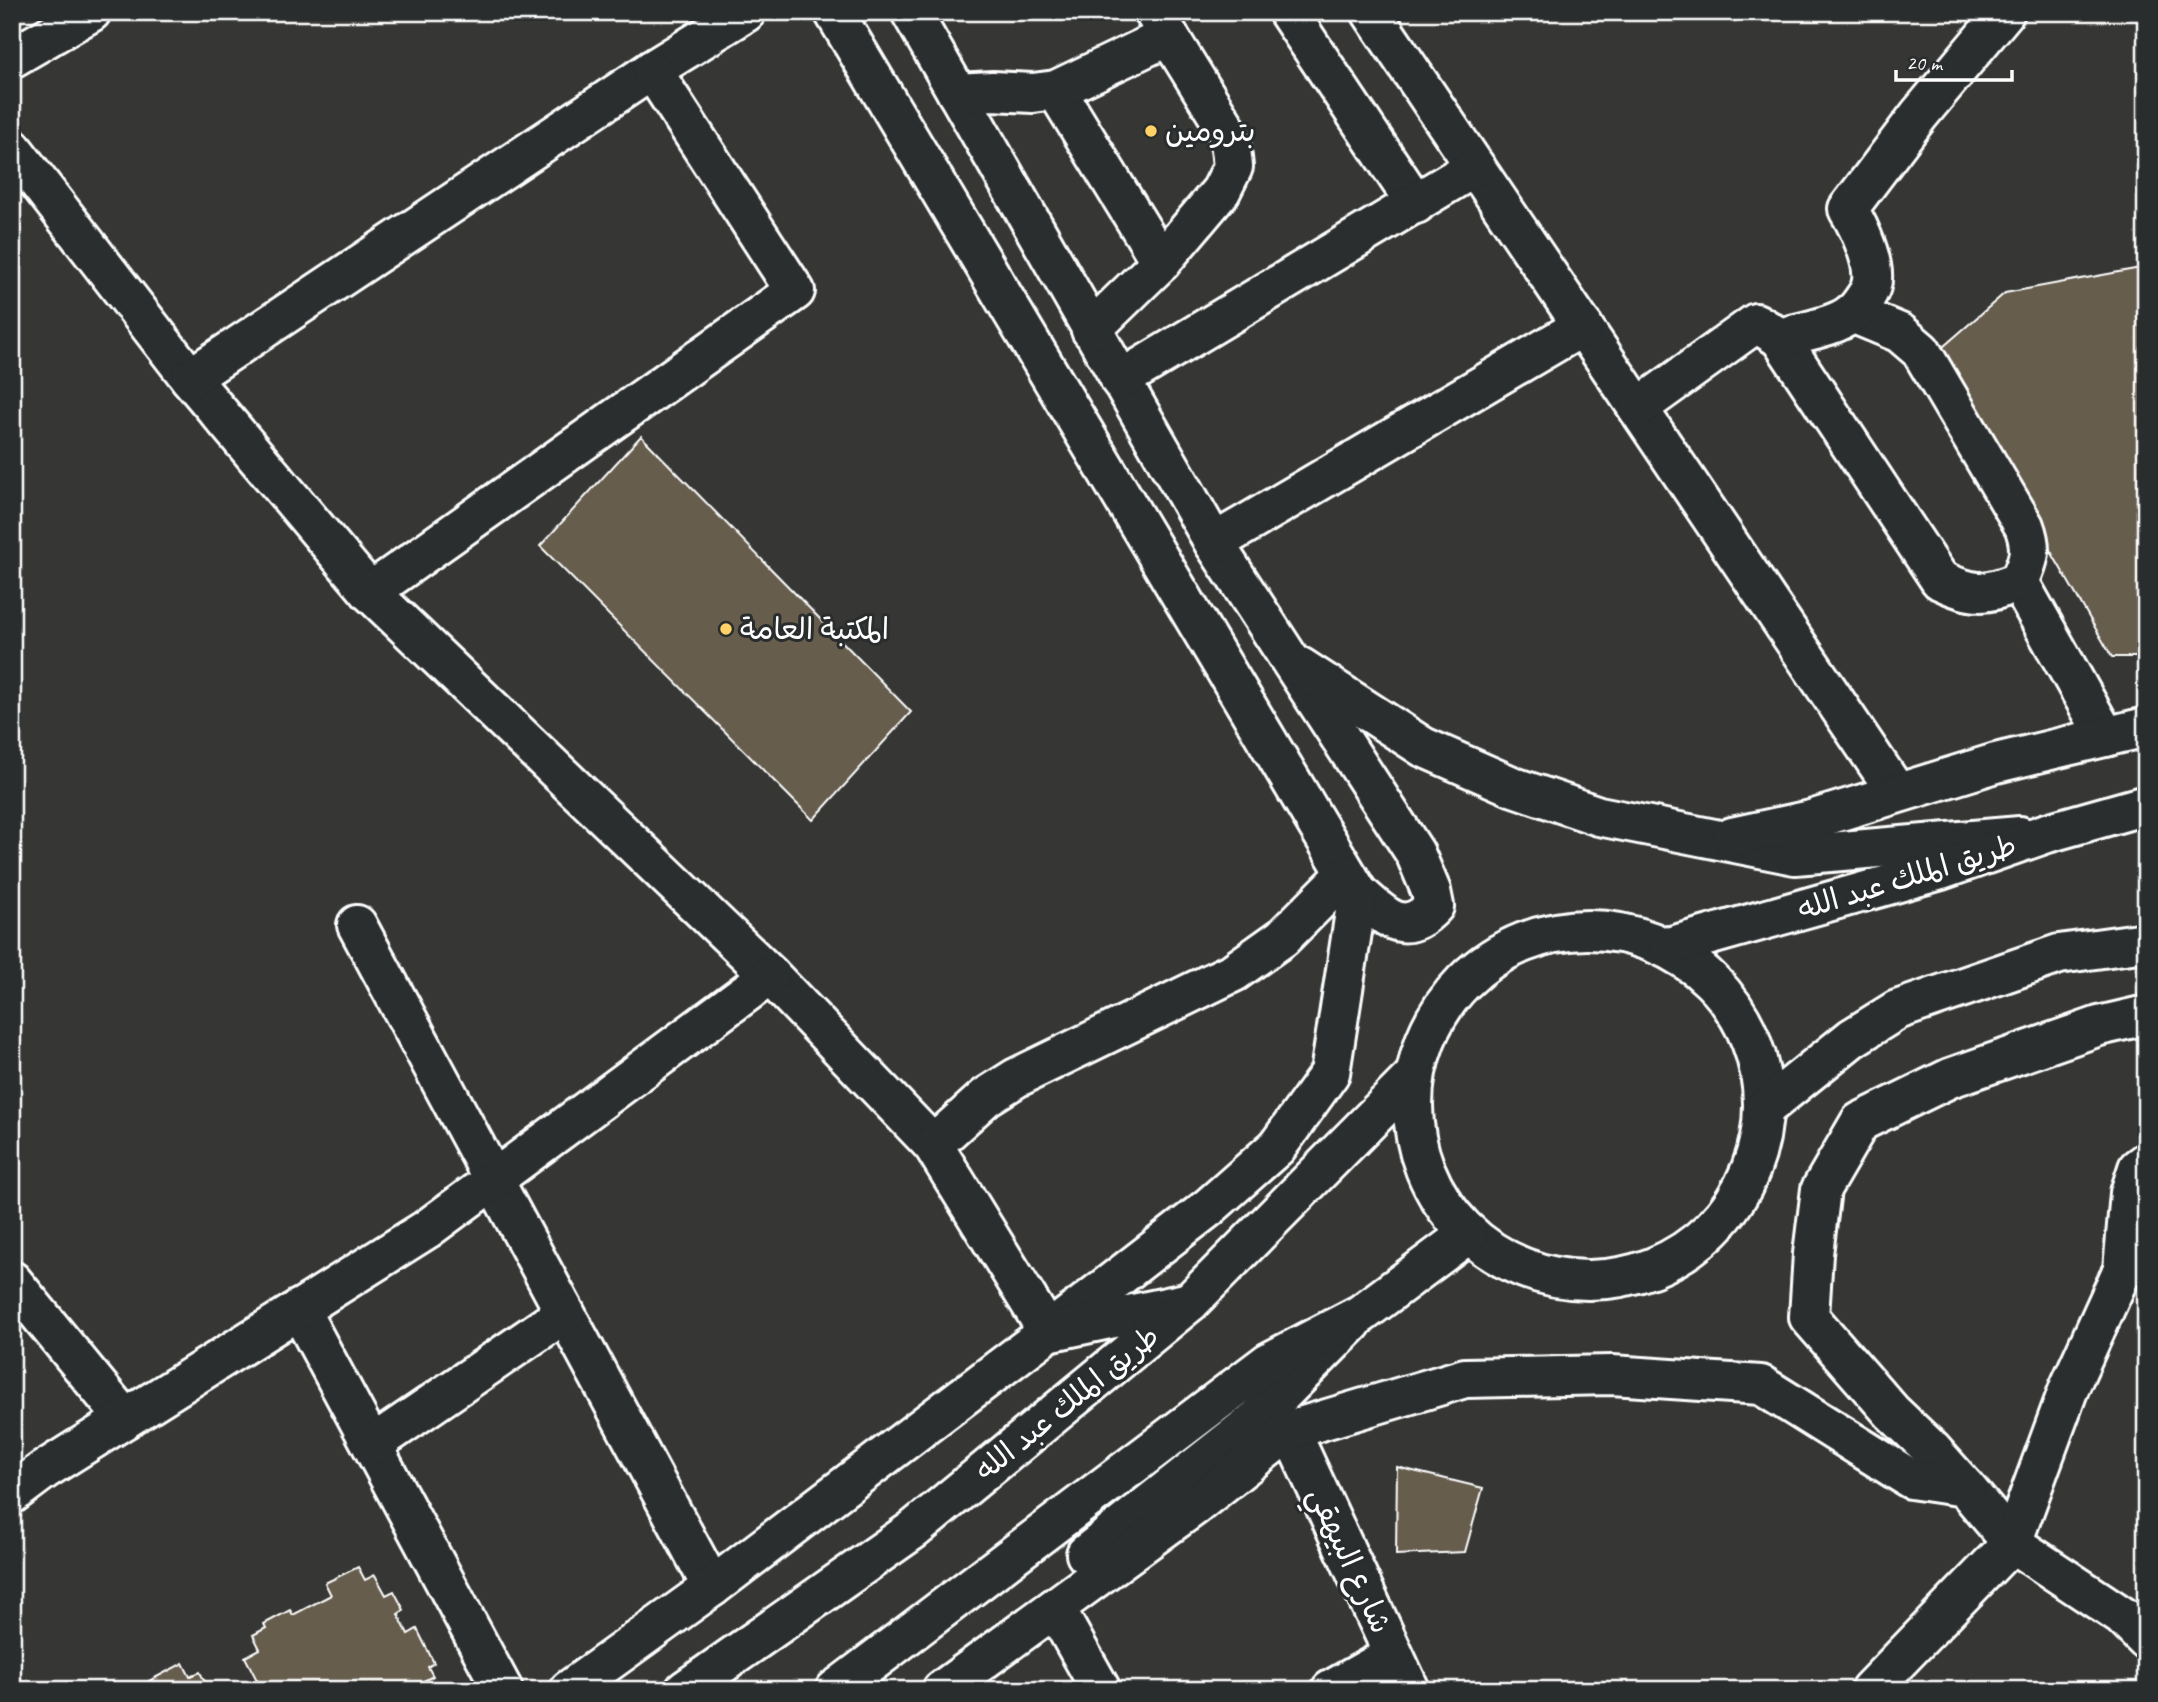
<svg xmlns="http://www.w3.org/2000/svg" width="2158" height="1702" font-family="Caveat,'Playpen Sans Arabic',sans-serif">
  <rect width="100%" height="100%" fill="#363734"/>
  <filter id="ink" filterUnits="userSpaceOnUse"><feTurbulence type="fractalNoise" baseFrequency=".0143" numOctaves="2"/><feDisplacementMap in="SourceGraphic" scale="14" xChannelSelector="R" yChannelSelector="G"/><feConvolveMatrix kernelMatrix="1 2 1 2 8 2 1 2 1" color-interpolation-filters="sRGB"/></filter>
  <g filter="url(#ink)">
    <!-- building -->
    <g fill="#665d4e" stroke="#fff" stroke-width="2">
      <path d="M2146,267V657H2112L1936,353L2005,293Z"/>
      <path d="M641,436L911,712L813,820L540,546Z"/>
      <path d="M1397,1467L1483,1488L1465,1552L1396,1555Z"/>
      <path d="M358,1567L365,1580L375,1575L386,1595L394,1591L404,1610L398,1614L408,1634L417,1629L434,1663L428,1667L433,1676L422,1682L426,1690H279L276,1683L262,1690L245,1657L260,1649L253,1635L266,1628L264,1624L290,1610L293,1615L331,1595L325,1583Z"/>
      <path d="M183,1663L190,1677L200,1672L209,1690H154L149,1681Z"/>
    </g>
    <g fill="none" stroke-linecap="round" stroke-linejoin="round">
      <!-- minor casing -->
      <g stroke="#fff" stroke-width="44">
        <g id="minor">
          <path d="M834,12L1358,893C1385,916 1403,939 1434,906L1431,891L1415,853L1214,543L911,12"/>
          <path d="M1288,12L1416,204"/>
          <path d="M1371,12L1897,793"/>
          <path d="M12,58L91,12"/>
          <path d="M1056,90L1161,262"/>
          <path d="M957,93L993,91L1033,93L1056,90L1169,36"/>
          <path d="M12,148L190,378L370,592L770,975L933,1145L1048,1332L1208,1208L1277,1147L1330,1073L1358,893"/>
          <path d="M1852,313L1900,333L1921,351L2024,526C2033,550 2029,560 2019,582L2106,737"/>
          <path d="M1091,330L1161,262L1221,191L1233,167L1231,148L1225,127L1154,12"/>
          <path d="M1780,338L1940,580C1974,596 1984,595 2019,582"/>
          <path d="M190,378L652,70L746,12"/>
          <path d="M1120,380L1475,167"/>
          <path d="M1638,408L1756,323L1780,338C1800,332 1836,327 1852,313C1858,309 1869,293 1871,286C1877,265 1859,227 1848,209L1919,115L2005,12"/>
          <path d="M1214,543L1583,326"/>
          <path d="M370,592L795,291L652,70"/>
          <path d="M1300,667L1423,747L1514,787L1599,816L1795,855L2020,836"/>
          <path d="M1732,837L1811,820L1996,763L2146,727"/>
          <path d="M357,925L712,1587"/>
          <path d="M2146,1015L2099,1026L1950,1078L1860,1122L1821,1189L1813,1254L1809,1317L1892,1412L1933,1451L1965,1487L2012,1543L2122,1616L2146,1640"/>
          <path d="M933,1145L986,1097L1016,1078L1234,972L1282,938L1346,874"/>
          <path d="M12,1281L125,1419"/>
          <path d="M299,1309L503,1690"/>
          <path d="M1290,1430L1410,1690"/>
          <path d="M372,1445L565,1313"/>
          <path d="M12,1494L44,1470L427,1229L770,975"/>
          <path d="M1086,1554L1257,1419L1352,1323"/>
          <path d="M1055,1608L1101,1690"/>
          <path d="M569,1690L712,1587L1048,1332L1190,1302"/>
          <path d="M942,1690L1193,1507L1290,1430L1465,1378L1612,1375L1761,1385L1911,1479L1965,1487"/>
          <path d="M1331,1690L1393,1655"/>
          <path d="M1870,1690L2012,1543L2069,1388L2123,1269L2130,1193L2138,1168L2146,1162"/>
        </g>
      </g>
      <!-- major casing -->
      <g stroke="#fff" stroke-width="44">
        <g id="major">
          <circle cx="1588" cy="1105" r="175"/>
          <path d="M1668,947L1941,870L2047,833L2146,805"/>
          <path d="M1765,1108L1852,1038L1897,1010L2059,954L2146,942"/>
          <path d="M685,1690L913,1530L1190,1302L1415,1075"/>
          <path d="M835,1690L1269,1362L1361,1314L1468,1234"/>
        </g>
      </g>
      <!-- minor -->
      <use href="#minor" stroke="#2a2d2e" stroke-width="38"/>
      <!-- major -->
      <use href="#major" stroke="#2a2d2e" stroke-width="38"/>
    </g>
  </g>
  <!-- markers -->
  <g fill="#ffd166" stroke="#2a2d2e" stroke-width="2.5">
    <circle cx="1151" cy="131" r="7"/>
    <circle cx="726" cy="629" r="7"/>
  </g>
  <g text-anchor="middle" stroke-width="6" stroke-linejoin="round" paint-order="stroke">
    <!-- poi labels -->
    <g font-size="30" fill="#fff" stroke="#2a2d2e" text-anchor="start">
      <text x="1165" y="141">بترومين</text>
      <text x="740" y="639">المكتبة العامة</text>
    </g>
    <!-- street labels -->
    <g font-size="30" fill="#fff" stroke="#2a2d2e">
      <text transform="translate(1907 877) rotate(-17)" y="10">طريق الملك عبد الله</text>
      <text transform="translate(1067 1403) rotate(-39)" y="10">طريق الملك عبد الله</text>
      <text transform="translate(1350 1560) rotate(65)" y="10">شارع البيهقي</text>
    </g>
  </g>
  <!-- margin -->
  <rect width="2158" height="1702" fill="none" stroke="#2a2d2e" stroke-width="42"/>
  <rect x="21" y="21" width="2116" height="1660" fill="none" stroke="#fff" stroke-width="2.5" filter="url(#ink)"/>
  <!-- scale -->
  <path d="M1896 70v10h116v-10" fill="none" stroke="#ffffff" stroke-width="3.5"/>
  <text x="1906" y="70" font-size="21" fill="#ffffff" stroke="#2a2d2e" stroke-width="5" paint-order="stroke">20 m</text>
</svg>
